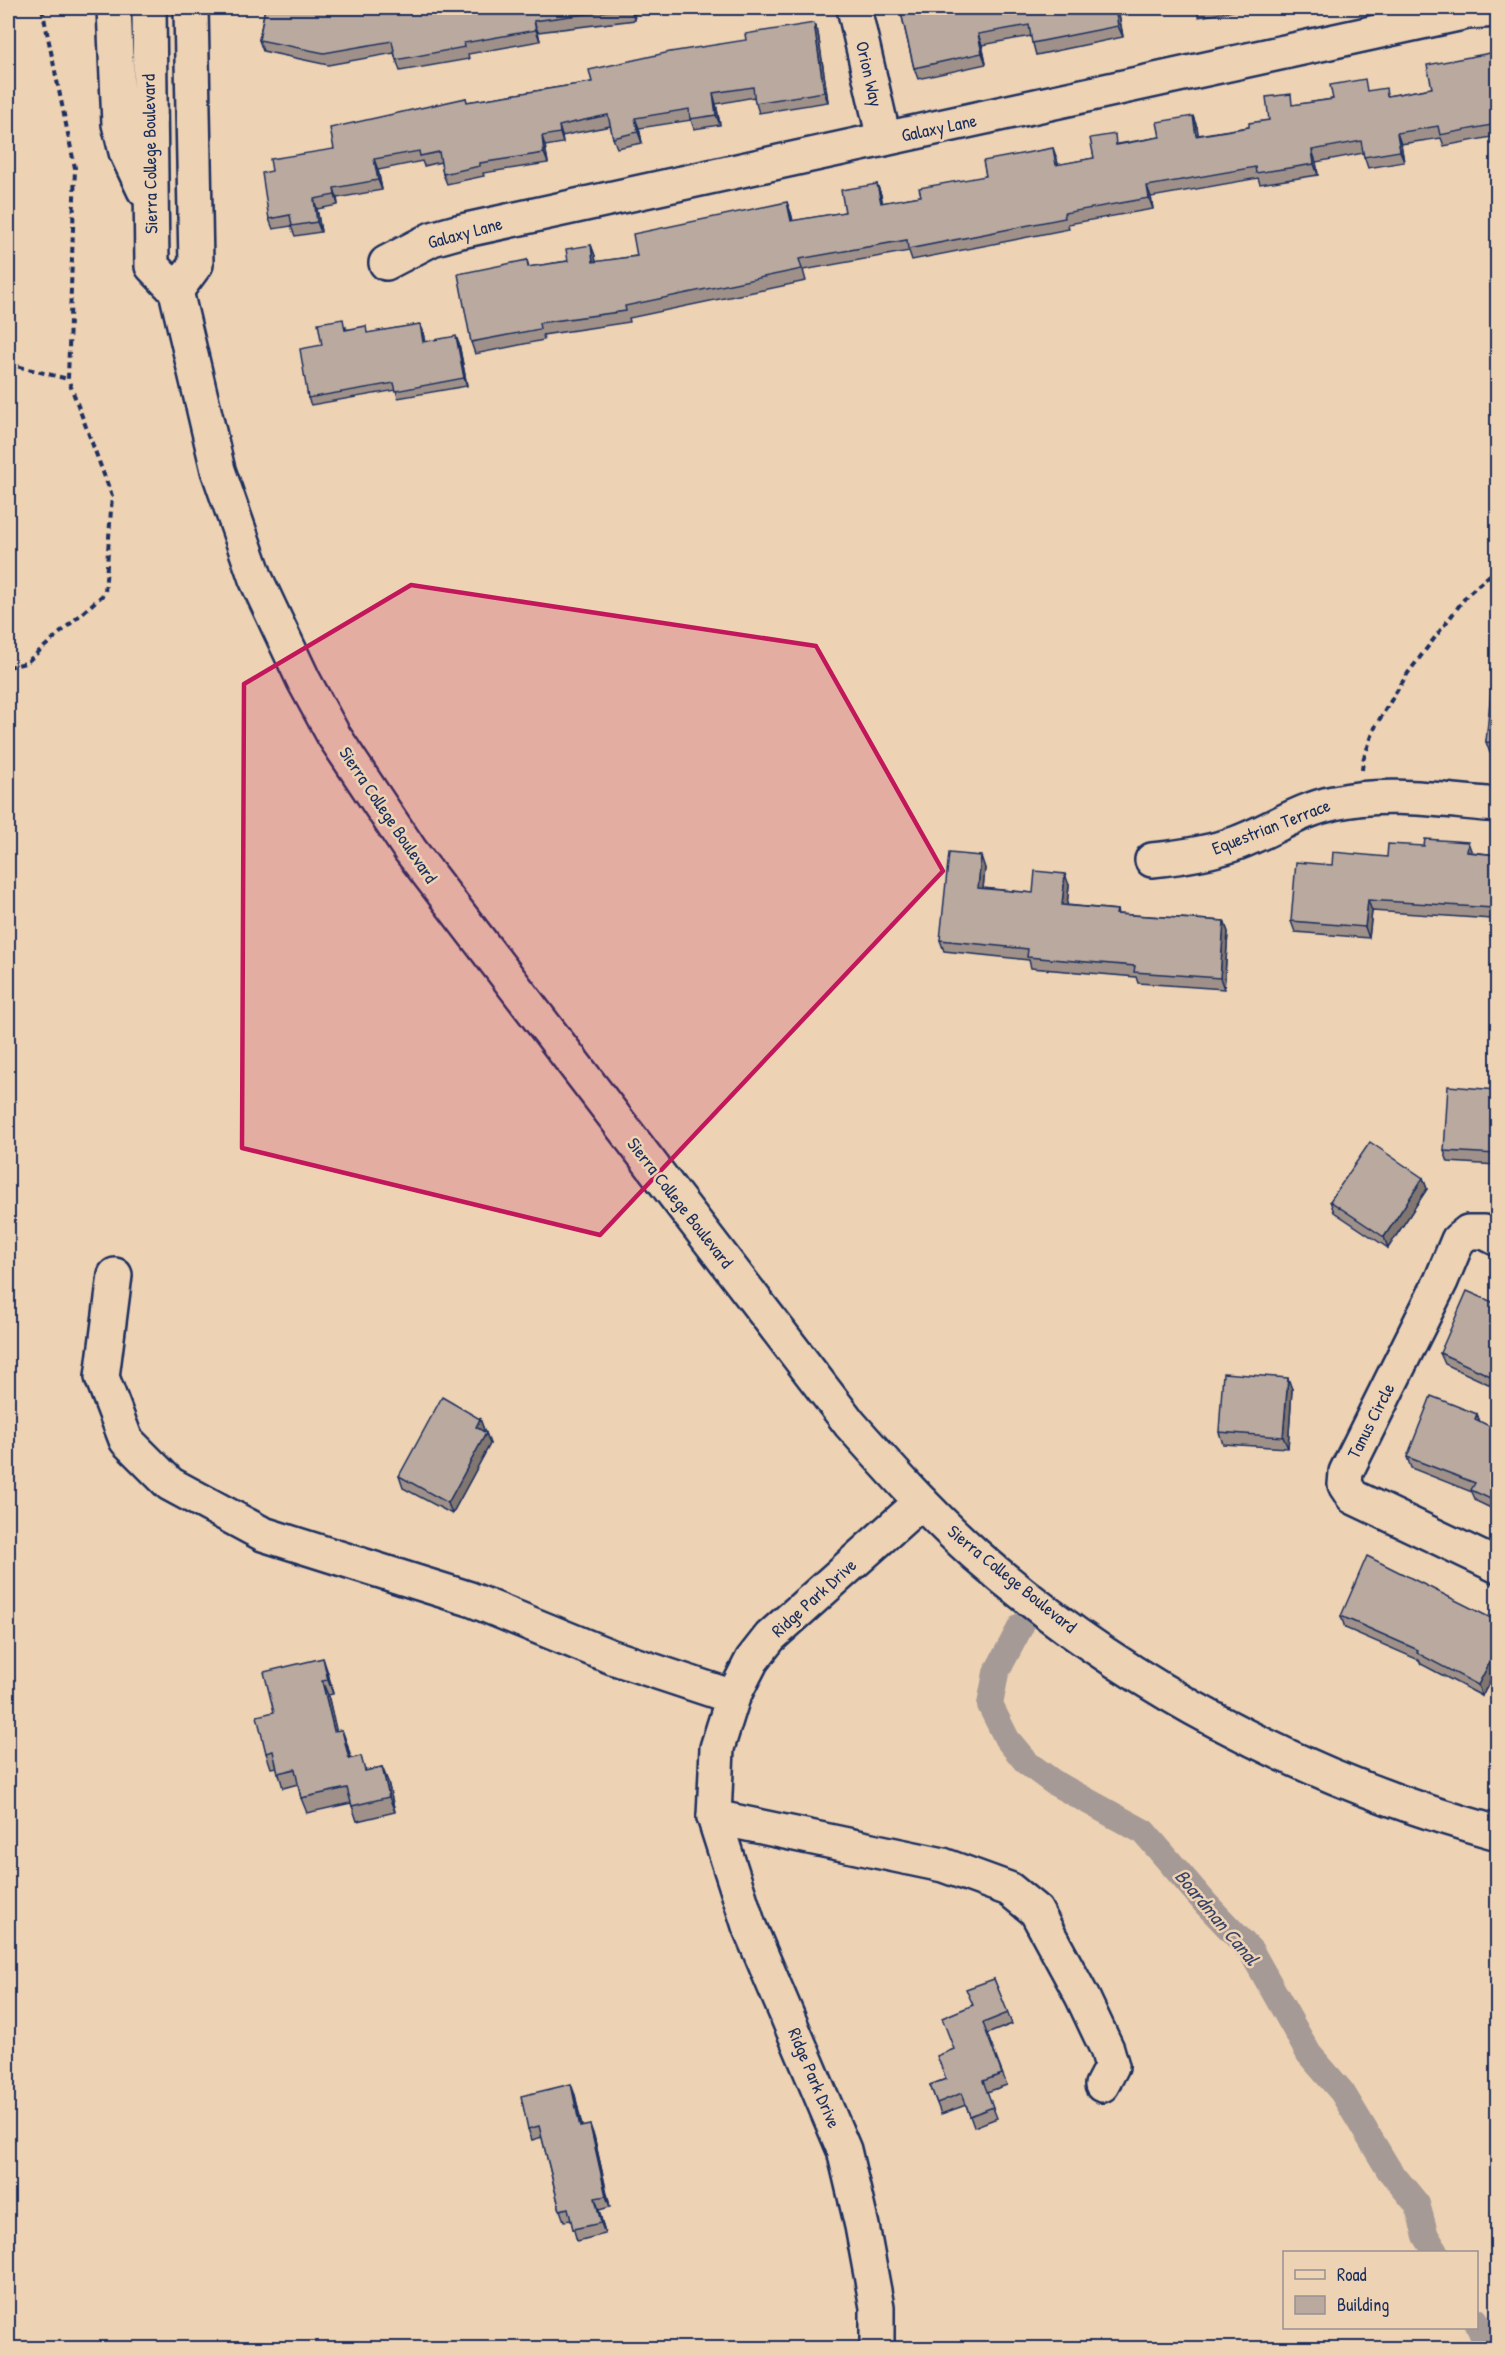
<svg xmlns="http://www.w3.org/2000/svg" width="1505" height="2356" font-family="'Patrick Hand',sans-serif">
  <rect width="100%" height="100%" fill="#edd2b4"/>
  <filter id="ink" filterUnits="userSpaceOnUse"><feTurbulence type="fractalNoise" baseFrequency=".0167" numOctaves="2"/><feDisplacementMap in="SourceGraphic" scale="12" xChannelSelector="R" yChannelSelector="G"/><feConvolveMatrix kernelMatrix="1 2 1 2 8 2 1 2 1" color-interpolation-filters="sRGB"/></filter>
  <g filter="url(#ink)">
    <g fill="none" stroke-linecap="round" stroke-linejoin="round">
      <!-- canal -->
      <g stroke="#a59a96" stroke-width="26">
        <path d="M1021,1626L996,1673L990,1705L1007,1739L1027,1763L1053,1782L1144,1832L1206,1904L1251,1951L1309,2054L1342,2092L1389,2170L1417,2204L1426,2236L1436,2252"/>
        <path d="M1476,2320L1488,2348"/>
      </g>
      <!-- minor casing -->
      <g stroke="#1b2f5e" stroke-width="38">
        <g id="minor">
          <path d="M854,8L884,139"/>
          <path d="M386,263L432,239L457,232L1468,12L1497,10V8"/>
          <path d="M1152,860C1181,857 1210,853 1237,843C1270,831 1299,810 1334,803C1387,791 1444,801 1498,805"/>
          <path d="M1498,1239L1484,1232H1468L1458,1240L1441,1281L1346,1472L1345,1485L1353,1497L1498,1566"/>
          <path d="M115,1275L102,1377L126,1440L170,1484L263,1534L470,1599L612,1657L733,1697"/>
          <path d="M714,1817L943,1865L1009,1889L1036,1911L1082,1996L1107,2049L1112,2066L1102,2085"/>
          <path d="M877,2348V2307L862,2226L844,2150L749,1926L714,1817L717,1748L733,1697L752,1660L770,1637L921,1502"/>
        </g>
      </g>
      <!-- major casing -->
      <g stroke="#1b2f5e" stroke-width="38">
        <g id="major">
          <path d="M114,8L119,124L126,152L144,190"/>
          <path d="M149,8L152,266L176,291L218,470L256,579L304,681L334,736L410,850L850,1424C890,1469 930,1514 976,1555C1124,1685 1307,1781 1498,1833"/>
          <path d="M176,291L196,264L191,8"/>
        </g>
      </g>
      <!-- path -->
      <g stroke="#1b2f5e" stroke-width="4" stroke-dasharray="6 4.5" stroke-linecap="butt">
        <path d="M8,364L68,379"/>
        <path d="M8,667L26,663L105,593L112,496L68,379L75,168L42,8"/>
        <path d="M1362,770L1363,760L1376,725L1408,673L1468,594L1498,568"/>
      </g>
      <!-- minor -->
      <use href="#minor" stroke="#edd2b4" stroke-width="33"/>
      <!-- major -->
      <use href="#major" stroke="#edd2b4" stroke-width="33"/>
    </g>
    <!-- wall -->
    <g fill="#9f9189" stroke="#1b2f5e" stroke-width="1.5">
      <path d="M265,8H673L634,14L635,20L538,32L540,41L468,54L469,59L400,71L394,53L328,65L263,51L259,40Z"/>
      <path d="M900,8H1165L1119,15L1123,37L1036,55L1031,36L982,45L986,64L918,79L914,68Z"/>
      <path d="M1196,8H1252L1199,17Z"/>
      <path d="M818,33L828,102L759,113L754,97L716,104L720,125L694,129L691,120L639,128L642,143L617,148L613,138L611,126L575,133L562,136L563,143L545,146L548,163L483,173L484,176L447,184L443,174L441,162L424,166L422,161L378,170L382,190L337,198L338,205L317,209L321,232L295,236L291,226L273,229L269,219L272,171L334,149L466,98L467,102L592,82Z"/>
      <path d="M1497,55V136L1444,146L1441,138L1401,144L1404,162L1368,168L1363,153L1316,162L1318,175L1260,184L1258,178L1151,197L1153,209L1068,224L1069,229L912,260L909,251L803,270L806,281L629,318L630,322L543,335L544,340L475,354L471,342L527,260L529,267L568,261L591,245L595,256L596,262L637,256L791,213L793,221L845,212L877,184L881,195L882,203L921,196L986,176L1057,159L1058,165L1094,158L1118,144L1160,137L1197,127L1198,135L1249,127L1269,120L1295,105L1333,99L1370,91L1389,96L1432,88Z"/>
      <path d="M420,324L423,331L424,342L459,344L467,386L398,398L396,390L311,405L308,398L322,345L346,327V329L369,333Z"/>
      <path d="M1497,672V754L1490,753L1486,742Z"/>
      <path d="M1471,852L1497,855V930H1496L1492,919L1372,911L1369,938L1295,932L1291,921L1332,865L1387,857Z"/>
      <path d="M985,868L983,888L1033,893L1069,885L1067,905L1117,910L1118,914L1224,921L1228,932L1224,989L1138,983L1136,977L1031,968L1029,960L944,951L940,940Z"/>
      <path d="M1497,1091V1165L1448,1162L1444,1151Z"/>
      <path d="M1423,1178L1427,1189L1388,1248L1334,1212L1330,1201Z"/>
      <path d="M1497,1304V1388L1445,1364L1440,1353Z"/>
      <path d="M1292,1389L1288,1448L1223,1444L1219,1432Z"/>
      <path d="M1477,1414L1480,1422L1497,1430V1511L1476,1501L1472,1492L1411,1468L1407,1457Z"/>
      <path d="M480,1419L484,1430V1431L486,1433L490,1444L452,1514L403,1488L399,1476Z"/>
      <path d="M1341,1616L1497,1621L1482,1696L1421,1664L1419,1660L1345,1628Z"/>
      <path d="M328,1673L333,1694L328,1695L336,1731L342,1730L347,1744L351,1758L367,1771L382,1767L388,1782L395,1812L357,1821L351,1803L307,1813L301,1798L298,1784L283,1788L277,1767L271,1768L266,1753Z"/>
      <path d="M994,1979L1012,2024L987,2034L1007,2085L987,2092L997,2118L974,2127L966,2105L941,2114L930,2085L946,2079L954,2049L972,2005Z"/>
      <path d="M575,2095L582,2126L594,2136L610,2207L599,2210L605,2234L577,2241L571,2220L564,2221L560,2210L542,2137L532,2140L528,2129Z"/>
    </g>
    <!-- shaded-wall -->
    <g fill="#82766f" stroke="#1b2f5e" stroke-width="1.5">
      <path d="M630,8H632L634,14L635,20Z"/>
      <path d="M1115,8L1119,15L1123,37L1118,26Z"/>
      <path d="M534,21L538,32L540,41L536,30Z"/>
      <path d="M814,23L818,33L828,102L824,92Z"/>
      <path d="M978,34L982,45L986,64L982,53Z"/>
      <path d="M713,93L716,104L720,125L716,115Z"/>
      <path d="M1193,116L1197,127L1200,147L1196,136Z"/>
      <path d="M635,118L639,128L642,143L638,132Z"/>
      <path d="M559,126L562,136L563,143L560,133Z"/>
      <path d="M1397,133L1401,144L1404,162L1400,151Z"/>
      <path d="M542,136L545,146L548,163L544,153Z"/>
      <path d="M1053,148L1057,159L1060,177L1056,165Z"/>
      <path d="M1312,150L1316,162L1318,175L1314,164Z"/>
      <path d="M374,159L378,170L382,190L378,180Z"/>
      <path d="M877,184L881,195L885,214L881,203Z"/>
      <path d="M1147,186L1151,197L1153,209L1149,198Z"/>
      <path d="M334,188L337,198L338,205L335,195Z"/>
      <path d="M314,199L317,209L321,232L317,222Z"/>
      <path d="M787,202L791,213L795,232L791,221Z"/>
      <path d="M591,245L595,256L597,274L593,262Z"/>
      <path d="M420,324L423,331L426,350L423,342Z"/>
      <path d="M456,336L459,344L467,386L464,378Z"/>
      <path d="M1468,842L1472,853L1467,852Z"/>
      <path d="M981,856L985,868L982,899L978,888Z"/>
      <path d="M1065,874L1069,885L1066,916L1062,905Z"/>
      <path d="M1368,900L1372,911L1369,938L1365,927Z"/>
      <path d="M1224,921L1228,932L1224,989L1220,978Z"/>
      <path d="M1497,1090V1122L1495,1116Z"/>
      <path d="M1423,1178L1427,1189L1388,1248L1384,1237Z"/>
      <path d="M1288,1378L1292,1389L1288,1448L1283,1437Z"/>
      <path d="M1477,1414L1481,1425L1475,1419Z"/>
      <path d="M480,1419L484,1430L480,1438L476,1427Z"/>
      <path d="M486,1433L490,1444L452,1514L448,1503Z"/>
      <path d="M1497,1648V1667L1482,1696L1478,1685Z"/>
      <path d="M323,1658L328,1673L333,1694L328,1680Z"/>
      <path d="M322,1681L328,1695L340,1746L334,1731Z"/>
      <path d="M342,1730L347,1744L354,1774L349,1759Z"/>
      <path d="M382,1767L388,1782L395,1812L389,1797Z"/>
      <path d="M571,2084L575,2095L584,2138L580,2127Z"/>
      <path d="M590,2125L594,2136L610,2207L606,2196Z"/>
      <path d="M595,2198L599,2210L605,2234L601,2223Z"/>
    </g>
    <!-- building -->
    <g fill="#b9a99f" stroke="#1b2f5e" stroke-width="1.5">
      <path d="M265,8H630L534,21L536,30L464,43L465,47L396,60L392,41L324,53L259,40Z"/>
      <path d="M900,8H1115L1118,26L1032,43L1029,25L978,34L982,53L914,68Z"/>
      <path d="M814,23L824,92L755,103L753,87L713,93L716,115L690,119L689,109L635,118L638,132L613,138L608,115L571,123L559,126L560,133L542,136L544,153L480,163V166L443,174L439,152L420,156L419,151L374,159L378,180L334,188L335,195L314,199L317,222L292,226L290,215L269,219L262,173L272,171L270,159L334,149L330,128L466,98L467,102L592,82L589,70L670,52L746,40L745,34Z"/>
      <path d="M1496,52L1497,58V124L1440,135L1438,126L1397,133L1400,151L1364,157L1361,141L1312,150L1314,164L1256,173L1255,167L1147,186L1149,198L1064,213L1065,218L908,249L907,240L799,259L802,269L625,306L626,311L539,323L540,329L471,342L458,274L527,260L528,267L568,261L566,249L591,245L593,262L637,256L633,234L787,202L791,221L845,212L841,190L877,184L881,203L921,196L919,188L986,176L983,161L1053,148L1056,165L1094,158L1090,138L1115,134L1116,145L1160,137L1157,122L1193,116L1196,136L1249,127V123L1269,120L1266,97L1291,94L1292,105L1333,99L1330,85L1365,79L1367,91L1386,88L1387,96L1432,88L1427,65Z"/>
      <path d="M343,319L345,330L366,326L367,333L420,324L423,342L456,336L464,378L396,391L394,383L308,398L300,349L322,345L318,323Z"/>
      <path d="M1493,671L1497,672V743L1486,742Z"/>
      <path d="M1425,839L1468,842L1467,852L1497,855V920L1492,919L1493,908L1368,900L1365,927L1291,921L1296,862L1332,865L1333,852L1387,857L1388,844L1424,846Z"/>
      <path d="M949,853L981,856L978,888L1033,893L1035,871L1065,874L1062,905L1117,910L1116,914L1224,921L1220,978L1134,972L1135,966L1027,957L1028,949L940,940Z"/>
      <path d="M1448,1086L1497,1090L1495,1116H1497V1154L1444,1151Z"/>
      <path d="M1370,1142L1423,1178L1384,1237L1330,1201Z"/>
      <path d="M1467,1291L1497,1304V1379L1440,1353Z"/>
      <path d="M1223,1373L1288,1378L1283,1437L1219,1432Z"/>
      <path d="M1431,1396L1477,1414L1475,1419L1497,1430V1502L1471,1490L1475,1483L1407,1457Z"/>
      <path d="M442,1397L480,1419L476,1427L486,1433L448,1503L399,1476Z"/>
      <path d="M1367,1556L1497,1621V1648L1478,1685L1417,1653L1418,1650L1341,1616Z"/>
      <path d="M323,1658L328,1680L322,1681L334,1731L342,1730L349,1759L361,1756L365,1771L382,1767L389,1797L352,1806L347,1788L301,1798L295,1769L278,1773L273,1751L266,1753L257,1716L274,1712L264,1672Z"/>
      <path d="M994,1979L1008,2013L983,2023L1002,2074L983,2081L993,2107L970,2116L962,2093L937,2103L930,2085L946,2079L937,2056L954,2049L942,2018L973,2005L966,1989Z"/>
      <path d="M571,2084L580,2127L590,2125L606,2196L595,2198L601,2223L573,2229L568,2208L560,2210L539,2126L528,2129L521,2096Z"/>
    </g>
  </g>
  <!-- marked area -->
  <path fill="#c2185b" fill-opacity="0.2" stroke="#c2185b" stroke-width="4.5" stroke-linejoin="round" d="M411,585L816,646L943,871L600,1235L242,1148L244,684Z"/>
  <g text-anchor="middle" stroke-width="5" stroke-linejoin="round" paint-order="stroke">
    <!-- street labels -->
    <g font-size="18" fill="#1b2f5e" stroke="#edd2b4">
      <text transform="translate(869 74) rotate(77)" y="6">Orion Way</text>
      <text transform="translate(939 128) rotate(-12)" y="6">Galaxy Lane</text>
      <text transform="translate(150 154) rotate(-91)" y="6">Sierra College Boulevard</text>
      <text transform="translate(465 233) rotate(-15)" y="6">Galaxy Lane</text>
      <text transform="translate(388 815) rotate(56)" y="6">Sierra College Boulevard</text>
      <text transform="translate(1271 827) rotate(-21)" y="6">Equestrian Terrace</text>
      <text transform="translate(680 1203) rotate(52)" y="6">Sierra College Boulevard</text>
      <text transform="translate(1371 1421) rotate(-63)" y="6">Tanus Circle</text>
      <text transform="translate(1012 1579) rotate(39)" y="6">Sierra College Boulevard</text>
      <text transform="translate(814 1598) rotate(-42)" y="6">Ridge Park Drive</text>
      <text transform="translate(814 2078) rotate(67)" y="6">Ridge Park Drive</text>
    </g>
    <!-- water labels -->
    <g font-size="20" font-style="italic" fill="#374469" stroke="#edd2b4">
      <text transform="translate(1217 1917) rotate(50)" y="7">Boardman Canal</text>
    </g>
  </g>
  <!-- margin -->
  <rect width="1505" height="2356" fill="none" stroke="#edd2b4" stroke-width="30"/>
  <rect x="15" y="15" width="1475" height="2326" fill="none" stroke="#1b2f5e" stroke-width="2" filter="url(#ink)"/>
  <!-- legend -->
  <rect x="1283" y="2251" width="195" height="78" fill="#edd2b4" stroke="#999192" stroke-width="1.5"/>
  <rect x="1295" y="2270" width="30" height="9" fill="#edd2b4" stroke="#999192" stroke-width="1.5"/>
  <text x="1337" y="2281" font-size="18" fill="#1b2f5e">Road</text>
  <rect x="1295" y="2296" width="30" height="18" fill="#b9a99f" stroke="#999192" stroke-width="1.5"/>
  <text x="1337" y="2311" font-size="18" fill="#1b2f5e">Building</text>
</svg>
